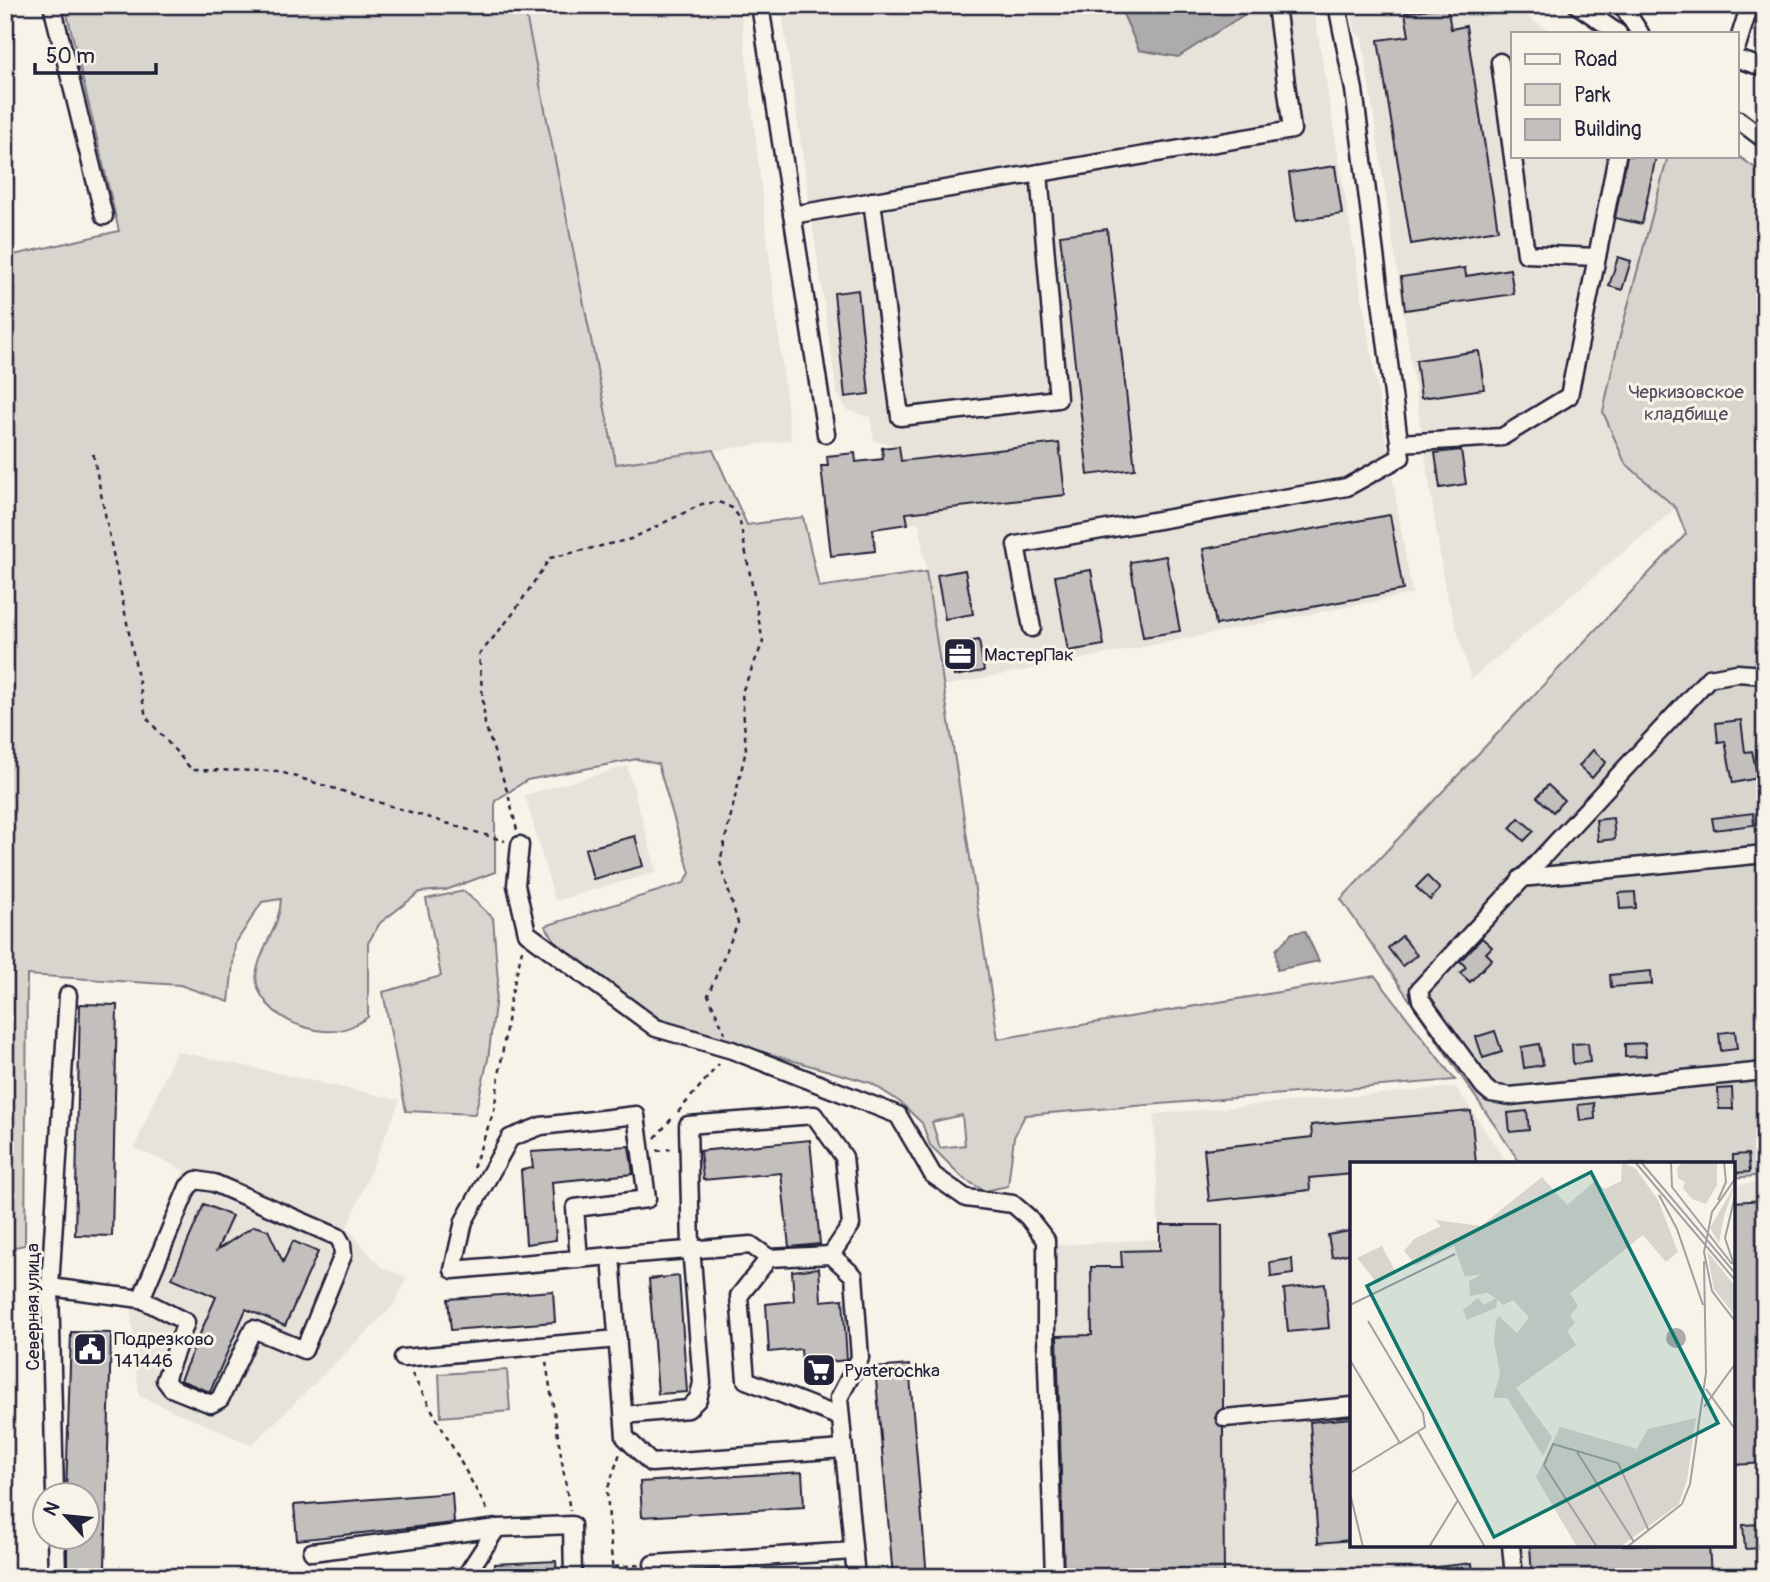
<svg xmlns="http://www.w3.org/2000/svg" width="1770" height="1582" font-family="Pangolin,sans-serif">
  <rect width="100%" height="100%" fill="#f7f3e8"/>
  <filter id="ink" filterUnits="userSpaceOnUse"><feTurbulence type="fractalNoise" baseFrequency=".0143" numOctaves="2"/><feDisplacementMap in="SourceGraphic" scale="14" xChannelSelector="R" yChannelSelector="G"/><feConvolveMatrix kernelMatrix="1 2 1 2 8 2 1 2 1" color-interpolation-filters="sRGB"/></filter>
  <g filter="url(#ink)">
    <!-- built -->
    <g fill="#e7e3db">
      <path d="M524,5H740L791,440L616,464Z"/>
      <path d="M781,5H1313L1412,594L944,686L919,523L908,524L899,446L874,441L870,417L847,410L837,394Z"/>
      <path d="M1351,5H1509L1553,33H1513V156H1668L1617,347L1603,412L1625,463L1676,508L1471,679L1445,588L1362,38L1355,32Z"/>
      <path d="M627,766L657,872L555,901L525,795Z"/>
      <path d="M176,1051L400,1100L347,1228L380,1266L407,1278L394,1305L252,1445L139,1396L131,1314L134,1284L184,1170L134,1148Z"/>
      <path d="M1456,1087L1508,1164H1352V1545H1733V1185L1765,1182V1577H1045L1037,1348L1041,1246L1159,1239L1154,1114Z"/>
    </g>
    <!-- green -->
    <g fill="#d8d5cf" stroke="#7d7c85" stroke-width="2" fill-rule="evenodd">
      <path d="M65,5H524L616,464L713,450L747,525L803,517L819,587L926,572L998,1039L1375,976L1455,1080L1025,1115L1014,1137L1008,1186L985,1191L964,1179L930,1145L922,1123L900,1102L871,1083L672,1026L609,988L566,956L545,926L684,883L690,873L658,764L637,759L527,780L495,801V872L446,890L420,892L380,923L368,943V1017C345,1033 329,1035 301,1026C277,1018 249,994 258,966C265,941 280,925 281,899L262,902L235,944L229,1002L180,985L27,975L25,1245L5,1249V257L119,231ZM962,1115L965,1145L940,1148L932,1122Z"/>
      <path d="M1737,155L1765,175V1175L1733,1178V1164H1521L1341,899L1686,534L1676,508L1625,463L1603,412L1617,347L1668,156Z"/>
      <path d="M464,891L493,918L498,981L488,1059L475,1114L406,1111L383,992L441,976L426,899Z"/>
      <path d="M507,1370L510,1411L441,1417L439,1374Z"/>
      <path d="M5,1381H10L12,1514L5,1516Z"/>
    </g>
    <!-- water -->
    <g fill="#aeabad" stroke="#76747f" stroke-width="2">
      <path d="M1119,5H1244L1245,14L1178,57L1139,50Z"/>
      <path d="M1305,931L1319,961L1277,970L1276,950L1292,933Z"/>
    </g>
    <!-- building -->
    <g fill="#c2bfbd" stroke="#22223b" stroke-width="2">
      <path d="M1447,6L1451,29L1466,26L1498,230L1411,244L1378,40L1409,36L1405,13Z"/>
      <path d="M1627,156H1656L1642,224L1615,218Z"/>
      <path d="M1335,166L1342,214L1296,221L1289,173Z"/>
      <path d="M1107,229L1135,469L1088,475L1060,235Z"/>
      <path d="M1618,257L1631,261L1622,290L1609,286Z"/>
      <path d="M1465,268L1466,276L1510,269L1514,294L1405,310L1401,277Z"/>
      <path d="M858,290L869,394L845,397L834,293Z"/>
      <path d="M1479,351L1484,389L1421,398L1416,360Z"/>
      <path d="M1059,443L1065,495L906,513L908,524L873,529L875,551L831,556L821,466H828L827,456L855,453L856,462L883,459L882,448L899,446L901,461Z"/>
      <path d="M1461,450L1466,484L1440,488L1435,453Z"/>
      <path d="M1390,515L1403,590L1216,625L1203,549Z"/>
      <path d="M1166,556L1180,631L1143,637L1130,562Z"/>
      <path d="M965,570L973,614L945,619L937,575Z"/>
      <path d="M1091,570L1104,645L1068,651L1055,576Z"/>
      <path d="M979,640L984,671L954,676L948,646Z"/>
      <path d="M1741,720L1745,752L1752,751L1758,778L1733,783L1725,741L1718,742L1716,723Z"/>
      <path d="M1593,750L1606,762L1592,778L1579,766Z"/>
      <path d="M1548,785L1564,800L1553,812L1537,797Z"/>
      <path d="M1753,813L1754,825L1714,830L1712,818Z"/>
      <path d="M1519,818L1534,831L1524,841L1510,828Z"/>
      <path d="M1613,818L1615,839L1598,841L1596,820Z"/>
      <path d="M635,836L643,866L593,879L585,849Z"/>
      <path d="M1427,876L1440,889L1430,900L1416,887Z"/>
      <path d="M1635,892L1636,908L1620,909L1619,893Z"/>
      <path d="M1402,936L1417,955L1402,966L1388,948Z"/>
      <path d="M1482,938L1492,947L1486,953L1492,959L1470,982L1460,973L1466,967L1460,961Z"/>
      <path d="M1651,971L1652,984L1611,987L1610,975Z"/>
      <path d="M80,1004L117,1005L112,1236L75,1235Z"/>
      <path d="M1495,1031L1502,1052L1483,1058L1476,1037Z"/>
      <path d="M1735,1031L1737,1049L1721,1051L1719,1033Z"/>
      <path d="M1588,1043L1590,1062L1573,1064L1572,1044Z"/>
      <path d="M1645,1043L1646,1056L1625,1057V1044Z"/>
      <path d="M1539,1044L1543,1065L1524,1068L1521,1047Z"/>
      <path d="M1732,1088L1733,1109H1719L1718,1089Z"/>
      <path d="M1594,1103L1595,1119L1580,1121L1578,1105Z"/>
      <path d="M1471,1111L1476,1164H1352V1174L1309,1178L1310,1190L1209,1201L1204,1149L1312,1137L1311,1125Z"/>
      <path d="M1527,1111L1529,1130L1510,1132L1508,1113Z"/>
      <path d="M810,1140L820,1244L789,1247L781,1173L703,1180L700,1151Z"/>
      <path d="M629,1146L633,1174L552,1182L556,1240L526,1244L521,1170L533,1168L531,1152Z"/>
      <path d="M1748,1154L1750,1172L1733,1173V1155Z"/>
      <path d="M1765,1200V1463L1733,1465V1202Z"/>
      <path d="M204,1204L232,1216L217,1250L254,1226L268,1230L283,1262L293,1241L318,1252L285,1326L246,1309L210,1392L180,1380L216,1297L172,1278Z"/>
      <path d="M1160,1225H1222L1223,1408L1215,1418L1223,1428L1224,1577H1064L1057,1336L1092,1335L1091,1267H1122L1121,1251L1160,1250Z"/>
      <path d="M1350,1231L1352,1253L1332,1257L1328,1235Z"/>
      <path d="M1292,1259L1293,1274L1271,1277L1270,1262Z"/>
      <path d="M819,1268L821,1301L843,1299L847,1360L829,1362L830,1384L804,1386L801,1349L769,1352L766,1304L794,1301L792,1271Z"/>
      <path d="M679,1276L687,1392L658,1394L649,1279Z"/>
      <path d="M1325,1284L1329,1328L1288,1332L1284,1289Z"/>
      <path d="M553,1291L555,1322L451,1330L448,1299Z"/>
      <path d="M71,1332L111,1333L105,1568L67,1567V1536H88V1494H66Z"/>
      <path d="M909,1365L927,1577H893L875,1368Z"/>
      <path d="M1352,1418V1540L1318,1543L1310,1422Z"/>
      <path d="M802,1472L804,1507L642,1517L640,1482Z"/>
      <path d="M452,1493L454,1523L297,1540L294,1505Z"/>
      <path d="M1760,1524L1761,1548L1745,1549L1743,1525Z"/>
      <path d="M1530,1545H1709L1711,1577H1532Z"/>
      <path d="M556,1561L557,1577H495L494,1564Z"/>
      <path d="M1472,1563L1473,1577H1429L1428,1568Z"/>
    </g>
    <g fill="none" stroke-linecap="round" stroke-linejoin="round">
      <!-- minor casing -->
      <g stroke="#22223b" stroke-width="21">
        <g id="minor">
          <path d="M52,5L104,216"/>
          <path d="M760,5L826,434"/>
          <path d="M1577,5L1618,33"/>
          <path d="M1622,5L1640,33"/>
          <path d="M1737,46L1747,14"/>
          <path d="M1737,59L1765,68"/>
          <path d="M1737,119L1765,140"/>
          <path d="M872,201L900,417L1058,399L1039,173"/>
          <path d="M792,215L1292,130L1276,5"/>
          <path d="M1597,257L1617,156"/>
          <path d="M1399,443L1502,437L1569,396L1597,257L1526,254L1500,62"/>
          <path d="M1032,628L1016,545L1347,487L1401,457L1354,90L1337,5"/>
          <path d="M1765,675L1737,673L1709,678L1419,990L1421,1000L1484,1087L1491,1093L1510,1096L1765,1071"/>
          <path d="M520,845L516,885L527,933L656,1028L732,1050L898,1115L933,1175L966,1198L1013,1204L1028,1217L1046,1240V1336L1054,1577"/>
          <path d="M1521,878L1765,854"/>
          <path d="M831,1255L769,1258L751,1245L611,1256L625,1437L651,1463L843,1449"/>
          <path d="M769,1258L739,1296L746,1380L840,1417"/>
          <path d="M579,1259L575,1208L647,1199L636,1115L541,1126L510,1138L464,1221L453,1270L611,1256"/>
          <path d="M50,1287L141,1299L186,1322L165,1380L171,1388L211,1404L220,1399L253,1329L304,1350L343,1255L342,1244L338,1237L214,1183L196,1180L188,1187L141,1299"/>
          <path d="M403,1358L618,1339"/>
          <path d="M624,1415L688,1409L698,1399L702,1383L691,1247L688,1125L814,1115L844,1157L851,1225L831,1255L854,1276L860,1358L839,1398L856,1577"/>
          <path d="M1225,1418L1352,1406"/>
          <path d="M55,1494L50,1287L68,995"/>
          <path d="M497,1528L572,1525L573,1577"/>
          <path d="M56,1536L57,1577"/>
          <path d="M1511,1545L1514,1577"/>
          <path d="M312,1552L497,1528L465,1577"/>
          <path d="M653,1564L853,1551"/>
        </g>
      </g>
      <!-- path -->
      <g stroke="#22223b" stroke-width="2.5" stroke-dasharray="5 5" stroke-linecap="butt">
        <path d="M93,454L146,717L192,770L277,771L505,841"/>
        <path d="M517,830L508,794L485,724L479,655L512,615L550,558L631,539L702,504L719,502L732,508L739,517L763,642L742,692L746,750L720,862L738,923L708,995L725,1033"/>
        <path d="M678,1112L719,1064"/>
        <path d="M655,1138L673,1117"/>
        <path d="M657,1151L671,1149"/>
        <path d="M473,1168L494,1111L510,1001L522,950"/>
        <path d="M546,1362L570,1511"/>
        <path d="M412,1374L489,1513"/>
        <path d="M614,1567L639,1565"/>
        <path d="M613,1577L607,1491L620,1453"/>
      </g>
      <!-- minor -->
      <use href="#minor" stroke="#f7f3e8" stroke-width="16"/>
    </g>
  </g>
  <!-- icons -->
  <defs>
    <g id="office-square" transform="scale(1.75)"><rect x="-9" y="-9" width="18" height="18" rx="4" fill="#22223b" stroke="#f7f3e8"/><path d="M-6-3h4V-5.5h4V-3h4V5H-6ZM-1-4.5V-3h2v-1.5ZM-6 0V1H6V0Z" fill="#fff"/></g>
    <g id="civic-square" transform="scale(1.75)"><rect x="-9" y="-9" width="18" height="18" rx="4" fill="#22223b" stroke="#f7f3e8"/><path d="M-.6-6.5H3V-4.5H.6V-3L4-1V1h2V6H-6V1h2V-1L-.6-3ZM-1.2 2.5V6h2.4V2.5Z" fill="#fff"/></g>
    <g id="supermarket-square" transform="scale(1.75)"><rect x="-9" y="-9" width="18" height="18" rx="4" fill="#22223b" stroke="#f7f3e8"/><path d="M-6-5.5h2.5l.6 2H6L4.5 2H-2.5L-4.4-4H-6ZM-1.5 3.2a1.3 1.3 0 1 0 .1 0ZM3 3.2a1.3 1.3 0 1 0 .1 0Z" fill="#fff"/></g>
  </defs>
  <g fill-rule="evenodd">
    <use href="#office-square" x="960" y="654"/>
    <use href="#civic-square" x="90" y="1349"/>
    <use href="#supermarket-square" x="819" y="1370"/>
  </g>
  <g text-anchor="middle" stroke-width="6" stroke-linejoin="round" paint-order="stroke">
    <!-- park labels -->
    <g font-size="19" fill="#504f60" stroke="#f7f3e8">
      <text x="1686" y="398">Черкизовское<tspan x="1686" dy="22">кладбище</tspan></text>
    </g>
    <!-- poi labels -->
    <g font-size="19" fill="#22223b" stroke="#f7f3e8" text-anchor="start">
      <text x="984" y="661">МастерПак</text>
      <text x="114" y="1345">Подрезково<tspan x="114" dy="22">141446</tspan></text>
      <text x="844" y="1377">Pyaterochka</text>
    </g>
    <!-- street labels -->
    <g font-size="19" fill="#22223b" stroke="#f7f3e8">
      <text transform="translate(32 1307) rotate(-90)" y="7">Северная улица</text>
    </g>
  </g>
  <!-- overview -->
  <g transform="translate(1350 1162)">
    <rect width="385" height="385" fill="#f7f3e8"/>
    <path d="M272,0L286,7L308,38L328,90L316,100L293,73L220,131L228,144L220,154L225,161L217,169L226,183L166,226L202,275L193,294L157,236H143L150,212L144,179L146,159L149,154L167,171L179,155L163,138L153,143L147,138L146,146L117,158L113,148L128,136L134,143L146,136L137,131L120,134L119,119L132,112L115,115L104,84L66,103L54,89L64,77L91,64L85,58L131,64L192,15L217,43L245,19L255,27L271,19ZM333,0H367V23L356,42L342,37L333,26L335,20L328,16L327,6ZM385,23L374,54L369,81L360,66ZM32,84L46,111L27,121L7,96ZM357,89L385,124V154L364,127ZM346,256L337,318L329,342L270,385H227L186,315L210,265L287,287L298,267Z" fill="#d8d5cf"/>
    <path d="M316 176a10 10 0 1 1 20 0a10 10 0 1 1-20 0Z" fill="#aeabad"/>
    <path fill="none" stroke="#a29fa3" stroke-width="2" d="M285,0L385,118M291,0L385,111M321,0L322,25L382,102M385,17L362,50L354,90L362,129L385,159M309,33L327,67L353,143M385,34L375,76L385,106M368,38L376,20L374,0M0,143L105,92M0,198L50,281L75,265L73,251L18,159M356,227L385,267M354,245L385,202M68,270L135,385M227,290L284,380M0,311L49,281M0,331L13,385M79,385L108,338M247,385L194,303L203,282L268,301L299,369M277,385L332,342L340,322L356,211L354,99"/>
    <path fill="#0f766e" fill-opacity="0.15" stroke="#0f766e" stroke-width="3.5" d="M241,10L368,261L144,375L17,124Z"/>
    <rect width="385" height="385" fill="none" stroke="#22223b" stroke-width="3.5"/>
  </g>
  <!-- margin -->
  <rect width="1770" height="1582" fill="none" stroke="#f7f3e8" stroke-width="28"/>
  <rect x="14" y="14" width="1742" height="1554" fill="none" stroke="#22223b" stroke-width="2.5" filter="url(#ink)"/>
  <!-- legend -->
  <rect x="1511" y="32" width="228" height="126" fill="#f7f3e8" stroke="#a29fa3" stroke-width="2"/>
  <rect x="1525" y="54" width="35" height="10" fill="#f7f3e8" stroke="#a29fa3" stroke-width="2"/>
  <text x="1574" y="66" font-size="21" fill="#22223b">Road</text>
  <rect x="1525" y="84" width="35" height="21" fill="#d8d5cf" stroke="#a29fa3" stroke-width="2"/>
  <text x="1574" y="102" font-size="21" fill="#22223b">Park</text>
  <rect x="1525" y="119" width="35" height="21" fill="#c2bfbd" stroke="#a29fa3" stroke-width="2"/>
  <text x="1574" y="136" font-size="21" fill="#22223b">Building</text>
  <!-- north arrow -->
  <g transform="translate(66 1516) rotate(297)"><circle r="33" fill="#f7f3e8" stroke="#a29fa3" stroke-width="2"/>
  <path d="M0-5L12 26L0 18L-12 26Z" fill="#22223b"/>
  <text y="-10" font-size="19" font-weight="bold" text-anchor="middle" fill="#22223b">N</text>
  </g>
  <!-- scale -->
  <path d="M35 63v10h121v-10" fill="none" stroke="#22223b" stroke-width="3.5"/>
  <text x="46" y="63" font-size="21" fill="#22223b" stroke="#f7f3e8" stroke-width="5" paint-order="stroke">50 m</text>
</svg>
